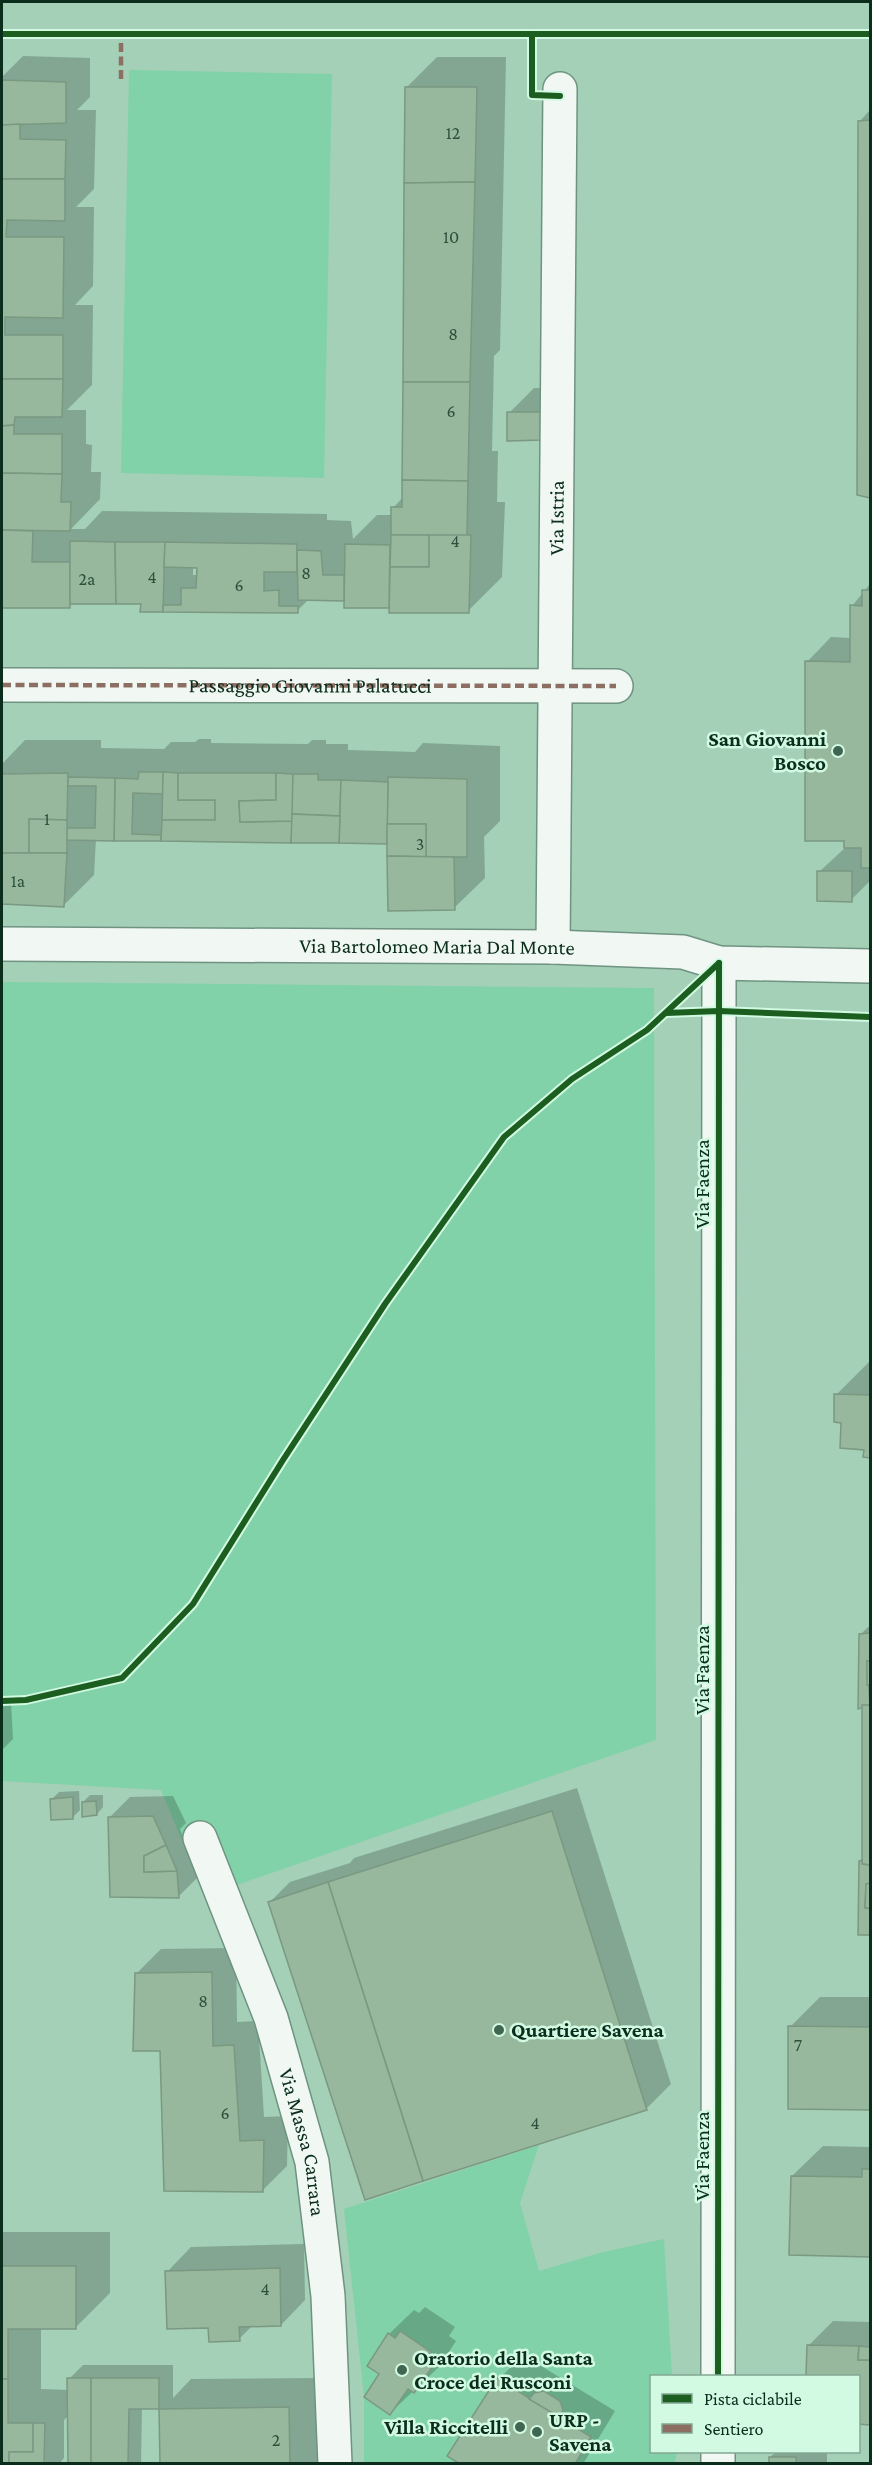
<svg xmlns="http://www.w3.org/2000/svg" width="872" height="2465" font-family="'Crimson Pro',serif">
  <rect width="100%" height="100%" fill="#a3d0b7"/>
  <!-- green -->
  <g fill="#81d2a8">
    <path d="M129,70L332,74L324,478L121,473Z"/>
    <path d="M2,982L654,988L656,1740L205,1896L161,1790L2,1781Z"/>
    <path d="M539,2145L520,2203L539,2271L603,2252L664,2239L672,2376H652V2452H677L675,2463H364V2397L344,2209Z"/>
  </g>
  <!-- shadow -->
  <g fill="#0003" fill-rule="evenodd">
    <path d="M23,56L90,58V97L77,110H96L94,189L76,207H94L93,286L75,305H93L92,385L67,410H86V444L92,445L91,472H101L100,499L71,529H85L102,511L327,514V520L351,521L353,539L377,515H393V508L403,497L407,87L437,57H506L500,350L494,356L492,451H498L497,502H505L502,577L468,611L345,606V599L310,598L297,611L142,610V603L74,602L69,607H2V77ZM193,566H198L197,575H193Z"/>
    <path d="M870,110V497L858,494L860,121Z"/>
    <path d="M534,388H566V414L509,413Z"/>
    <path d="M870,584V881L851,900L819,872L846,847L807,662L831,637L851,638L852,606Z"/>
    <path d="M199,739H211V743L308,744L312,740H326V744H348V750L415,752L423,743L500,746V821L484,837L485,878L454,908L388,843L96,839L94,875L64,905L2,903V764L25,740H101V748L164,749L171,742H195Z"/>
    <path d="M870,1361V1456H865V1448L843,1421L836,1395Z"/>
    <path d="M868,1627H870V1934H860V1861L864,1858L861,1634Z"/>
    <path d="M11,1703L13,1739L2,1750V1704Z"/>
    <path d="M577,1788L671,2084L646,2109L270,1902L290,1882L350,1863L354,1858Z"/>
    <path d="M79,1791L80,1810L73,1817L52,1799L59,1792Z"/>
    <path d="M90,1795H103V1807L97,1814L83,1802Z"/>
    <path d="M173,1796L186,1823L180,1829L198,1877L178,1897L110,1817L130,1797Z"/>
    <path d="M236,1948L237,2022L258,2021L264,2117L288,2116L287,2166L262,2191L162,2049L136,1974L161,1949Z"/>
    <path d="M820,1997H870V2108H790V2027Z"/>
    <path d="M823,2146L870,2147V2255L790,2254L792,2176Z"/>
    <path d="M2,2232H110V2293L76,2327L41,2328V2389L69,2390V2379L83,2365H173V2398L191,2379L319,2378V2464H161V2408H142L141,2464H69V2415L64,2420V2458L59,2464H2Z"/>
    <path d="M304,2244L305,2300L281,2325L252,2326L239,2339L167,2272L191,2247Z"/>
    <path d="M425,2307L455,2327L449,2336L456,2341L439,2367L390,2413L381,2374L389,2334L414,2310L419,2313Z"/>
    <path d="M833,2321L870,2322V2423H858V2376H824L808,2346Z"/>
    <path d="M523,2355L615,2411L583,2464H462L499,2379Z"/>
    <path d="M776,2452H827V2464H770V2457Z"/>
  </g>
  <!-- building -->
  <g fill="#97b89c" stroke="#7b9882" stroke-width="1.5">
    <path d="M2,80L66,82V123L2,125Z"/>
    <path d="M405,87H477L475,182L404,183Z"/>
    <path d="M870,120V498L857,495L858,121Z"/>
    <path d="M20,124V139L66,140L65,179H2V125Z"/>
    <path d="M2,179H65V221L7,220L6,237H64L63,318L5,317V335H63V379H2Z"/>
    <path d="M475,182L470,382H403L404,183Z"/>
    <path d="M2,379H63L62,417H15L14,425L2,426Z"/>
    <path d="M403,382H470L468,481L402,480Z"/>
    <path d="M507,412H542V440L507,441Z"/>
    <path d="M14,425V434H62V474L2,473V426Z"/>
    <path d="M2,473L62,474L61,502H71L70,531L2,530Z"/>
    <path d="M402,480L468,481L467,536L391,535V507H402Z"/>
    <path d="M2,530L33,531L32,562H70V608H2Z"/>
    <path d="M391,535H429V567H390Z"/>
    <path d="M429,535H471L469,613H389L390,567H429Z"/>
    <path d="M70,541L115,542L116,604H70Z"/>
    <path d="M115,542H165L163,612H140L141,604H116Z"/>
    <path d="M165,542L297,544V572H264V591L279,590V606H298V613L163,612V605H181V588H196L197,568L164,567Z"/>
    <path d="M345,544L390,545L389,608H344Z"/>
    <path d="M297,550L321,551L323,575H344V601L298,600Z"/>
    <path d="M862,590H870V868H861V848H844V841H805V661L850,662V605L862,606Z"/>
    <path d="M139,772H163V794L133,793L132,834L161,835V841H114L115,778L138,779Z"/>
    <path d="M163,772L178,773V800H215V820H162Z"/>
    <path d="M68,773L67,820L29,819V853H2V774Z"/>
    <path d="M178,773H276V800L239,801L240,822L293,821L291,843L161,841L162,820H215V800H178Z"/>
    <path d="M276,773L293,774V821L240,822L239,801L276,800Z"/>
    <path d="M293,774H318V780H341L340,816L292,814Z"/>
    <path d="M68,777L115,778L114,841L67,840V828H95L96,786H68Z"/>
    <path d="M388,777L467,779V857H426V824H387Z"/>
    <path d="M341,780L388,782L387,844L339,843Z"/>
    <path d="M292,814L340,816L339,843H291Z"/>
    <path d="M29,819L67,820V853H29Z"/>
    <path d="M387,824H426V857L387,856Z"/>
    <path d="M2,853H67L64,907L2,904Z"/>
    <path d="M387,856L454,857L455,910L388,911Z"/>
    <path d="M817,871H852V902L817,901Z"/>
    <path d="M834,1394L870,1395V1458L863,1457L864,1450L840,1448L841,1423L834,1422Z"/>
    <path d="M870,1633V1661H867L870,1705L858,1709L859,1634Z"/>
    <rect x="867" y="1661" width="3" height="24"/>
    <path d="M862,1705H870V1865L862,1864Z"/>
    <path d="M73,1797V1819L51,1820L50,1799Z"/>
    <path d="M96,1801L97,1815L82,1817V1802Z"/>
    <path d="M552,1811L647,2110L423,2181L328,1882Z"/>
    <path d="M153,1816L166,1845L144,1856V1872L177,1871L179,1898L110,1897L108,1817Z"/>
    <path d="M166,1845L177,1871L144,1872V1856Z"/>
    <path d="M862,1860V1864L870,1865V1883L866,1884L865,1908H870V1935H858L859,1861Z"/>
    <path d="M328,1882L423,2181L365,2200L268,1902Z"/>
    <path d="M870,1883V1908H865L866,1884Z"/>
    <path d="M212,1972L213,2046L234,2045L240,2141L264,2140L263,2192L164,2191L160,2051H133L135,1973Z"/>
    <path d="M788,2026L870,2027V2110L788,2109Z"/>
    <path d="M862,2169H870V2257L789,2255L791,2176L862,2177Z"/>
    <path d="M2,2266H76V2329H8V2379H2Z"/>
    <path d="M280,2268L281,2326L239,2327L240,2341L209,2342L208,2328L167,2329L165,2271Z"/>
    <path d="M400,2331L431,2352L425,2361L433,2366L414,2393L408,2389L390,2415L364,2397L379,2374L367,2366L388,2333L395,2338Z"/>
    <path d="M807,2345L859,2346L858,2360H870V2425L858,2424V2376H806Z"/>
    <path d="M859,2346L870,2347V2360H858Z"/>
    <path d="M67,2378H91V2464H68Z"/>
    <path d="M91,2378H159V2409H129L128,2464H91Z"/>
    <path d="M497,2378L591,2437L575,2464H460L447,2456Z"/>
    <path d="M2,2379H8V2423H33V2452H9V2464H2Z"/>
    <path d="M544,2391L560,2401L563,2410L559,2417L529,2399L534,2393Z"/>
    <path d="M289,2407L290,2464H160L159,2409Z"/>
    <path d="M33,2423H45L44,2464H9V2452H33Z"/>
    <rect x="769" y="2457" width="27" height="7"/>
  </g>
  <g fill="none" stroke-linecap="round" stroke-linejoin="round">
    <!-- pedestrian casing -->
    <g stroke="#6f9380" stroke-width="36">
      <g id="pedestrian">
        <path id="s1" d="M2,685L616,686"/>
      </g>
    </g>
    <!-- minor casing -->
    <g stroke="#6f9380" stroke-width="36">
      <g id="minor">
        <path id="s2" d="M2,944L553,947L683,952L719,963L870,966"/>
        <path id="s3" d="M553,947L560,89"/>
        <path id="s4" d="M200,1838L271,2018L312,2162L328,2296L335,2464"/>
        <path d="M718,2376L719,963"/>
        <path d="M718,2464V2452"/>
      </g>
    </g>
    <!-- pedestrian -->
    <use href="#pedestrian" stroke="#f1f8f4" stroke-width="33"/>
    <!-- minor -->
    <use href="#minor" stroke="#f1f8f4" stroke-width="33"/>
    <!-- quiet -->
    <g stroke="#8d6e63" stroke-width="4.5" stroke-dasharray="9 4.5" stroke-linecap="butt">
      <path d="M121,79V34"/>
      <path d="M2,685L616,686"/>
    </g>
    <!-- cycleway casing -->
    <g stroke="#d2f9e2" stroke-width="10">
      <g id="cycleway">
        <path d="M2,34H870"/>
        <path d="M532,34V95L560,96"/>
        <path d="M666,1013L719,1011L870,1017"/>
        <path d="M2,1701L26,1700L122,1678L193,1604L283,1460L385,1304L504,1137L572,1079L647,1030L719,963"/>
        <path d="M718,2376L719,963"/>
      </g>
    </g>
    <!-- cycleway -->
    <use href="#cycleway" stroke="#1b5e20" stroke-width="6"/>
  </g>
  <!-- markers -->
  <g fill="#406652" stroke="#d2f9e2" stroke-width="2">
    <circle cx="838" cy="751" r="6"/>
    <circle cx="499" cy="2030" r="6"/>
    <circle cx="402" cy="2370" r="6"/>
    <circle cx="520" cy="2427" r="6"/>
    <circle cx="537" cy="2432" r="6"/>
  </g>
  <g text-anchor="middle" stroke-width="5" stroke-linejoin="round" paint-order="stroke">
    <!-- number labels -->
    <g font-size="18" fill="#2d503c">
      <text x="453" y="139">12</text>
      <text x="451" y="243">10</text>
      <text x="453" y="340">8</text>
      <text x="451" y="417">6</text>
      <text x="455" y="547">4</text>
      <text x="306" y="579">8</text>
      <text x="152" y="583">4</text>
      <text x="87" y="585">2a</text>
      <text x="239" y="591">6</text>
      <text x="47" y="825">1</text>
      <text x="420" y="850">3</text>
      <text x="18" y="887">1a</text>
      <text x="203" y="2007">8</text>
      <text x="798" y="2051">7</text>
      <text x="225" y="2119">6</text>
      <text x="535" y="2129">4</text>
      <text x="265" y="2295">4</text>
      <text x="276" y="2446">2</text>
    </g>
    <!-- street labels -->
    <g font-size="21" fill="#0a2d1c" stroke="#d2f9e2">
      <text dy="7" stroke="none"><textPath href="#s3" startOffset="429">Via Istria</textPath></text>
      <text dy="7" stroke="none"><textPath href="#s1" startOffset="308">Passaggio Giovanni Palatucci</textPath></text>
      <text dy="7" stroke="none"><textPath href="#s2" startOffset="435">Via Bartolomeo Maria Dal Monte</textPath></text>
      <text transform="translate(702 1184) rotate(-90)" y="7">Via Faenza</text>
      <text transform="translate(702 1670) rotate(-90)" y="7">Via Faenza</text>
      <text dy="7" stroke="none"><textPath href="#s4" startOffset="322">Via Massa Carrara</textPath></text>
      <text transform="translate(702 2156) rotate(-90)" y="7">Via Faenza</text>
    </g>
    <!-- poi labels -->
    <g font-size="21" font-weight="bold" fill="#0a2d1c" stroke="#d2f9e2" text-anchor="start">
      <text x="826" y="746" text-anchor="end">San Giovanni<tspan x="826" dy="24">Bosco</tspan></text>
      <text x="511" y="2037">Quartiere Savena</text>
      <text x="414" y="2365">Oratorio della Santa<tspan x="414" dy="24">Croce dei Rusconi</tspan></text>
      <text x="549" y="2427">URP -<tspan x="549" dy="24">Savena</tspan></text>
      <text x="508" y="2434" text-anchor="end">Villa Riccitelli</text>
    </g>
  </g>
  <!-- border -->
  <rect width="872" height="2465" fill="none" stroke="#0a2d1c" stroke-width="6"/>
  <!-- legend -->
  <rect x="650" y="2375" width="210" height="78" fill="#d2f9e2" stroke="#82a793" stroke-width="1.5"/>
  <rect x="662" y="2394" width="30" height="9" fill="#1b5e20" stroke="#82a793" stroke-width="1.5"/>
  <text x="704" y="2405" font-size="18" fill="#0a2d1c">Pista ciclabile</text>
  <rect x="662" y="2424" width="30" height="9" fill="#8d6e63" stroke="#82a793" stroke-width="1.5"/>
  <text x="704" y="2435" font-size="18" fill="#0a2d1c">Sentiero</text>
</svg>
